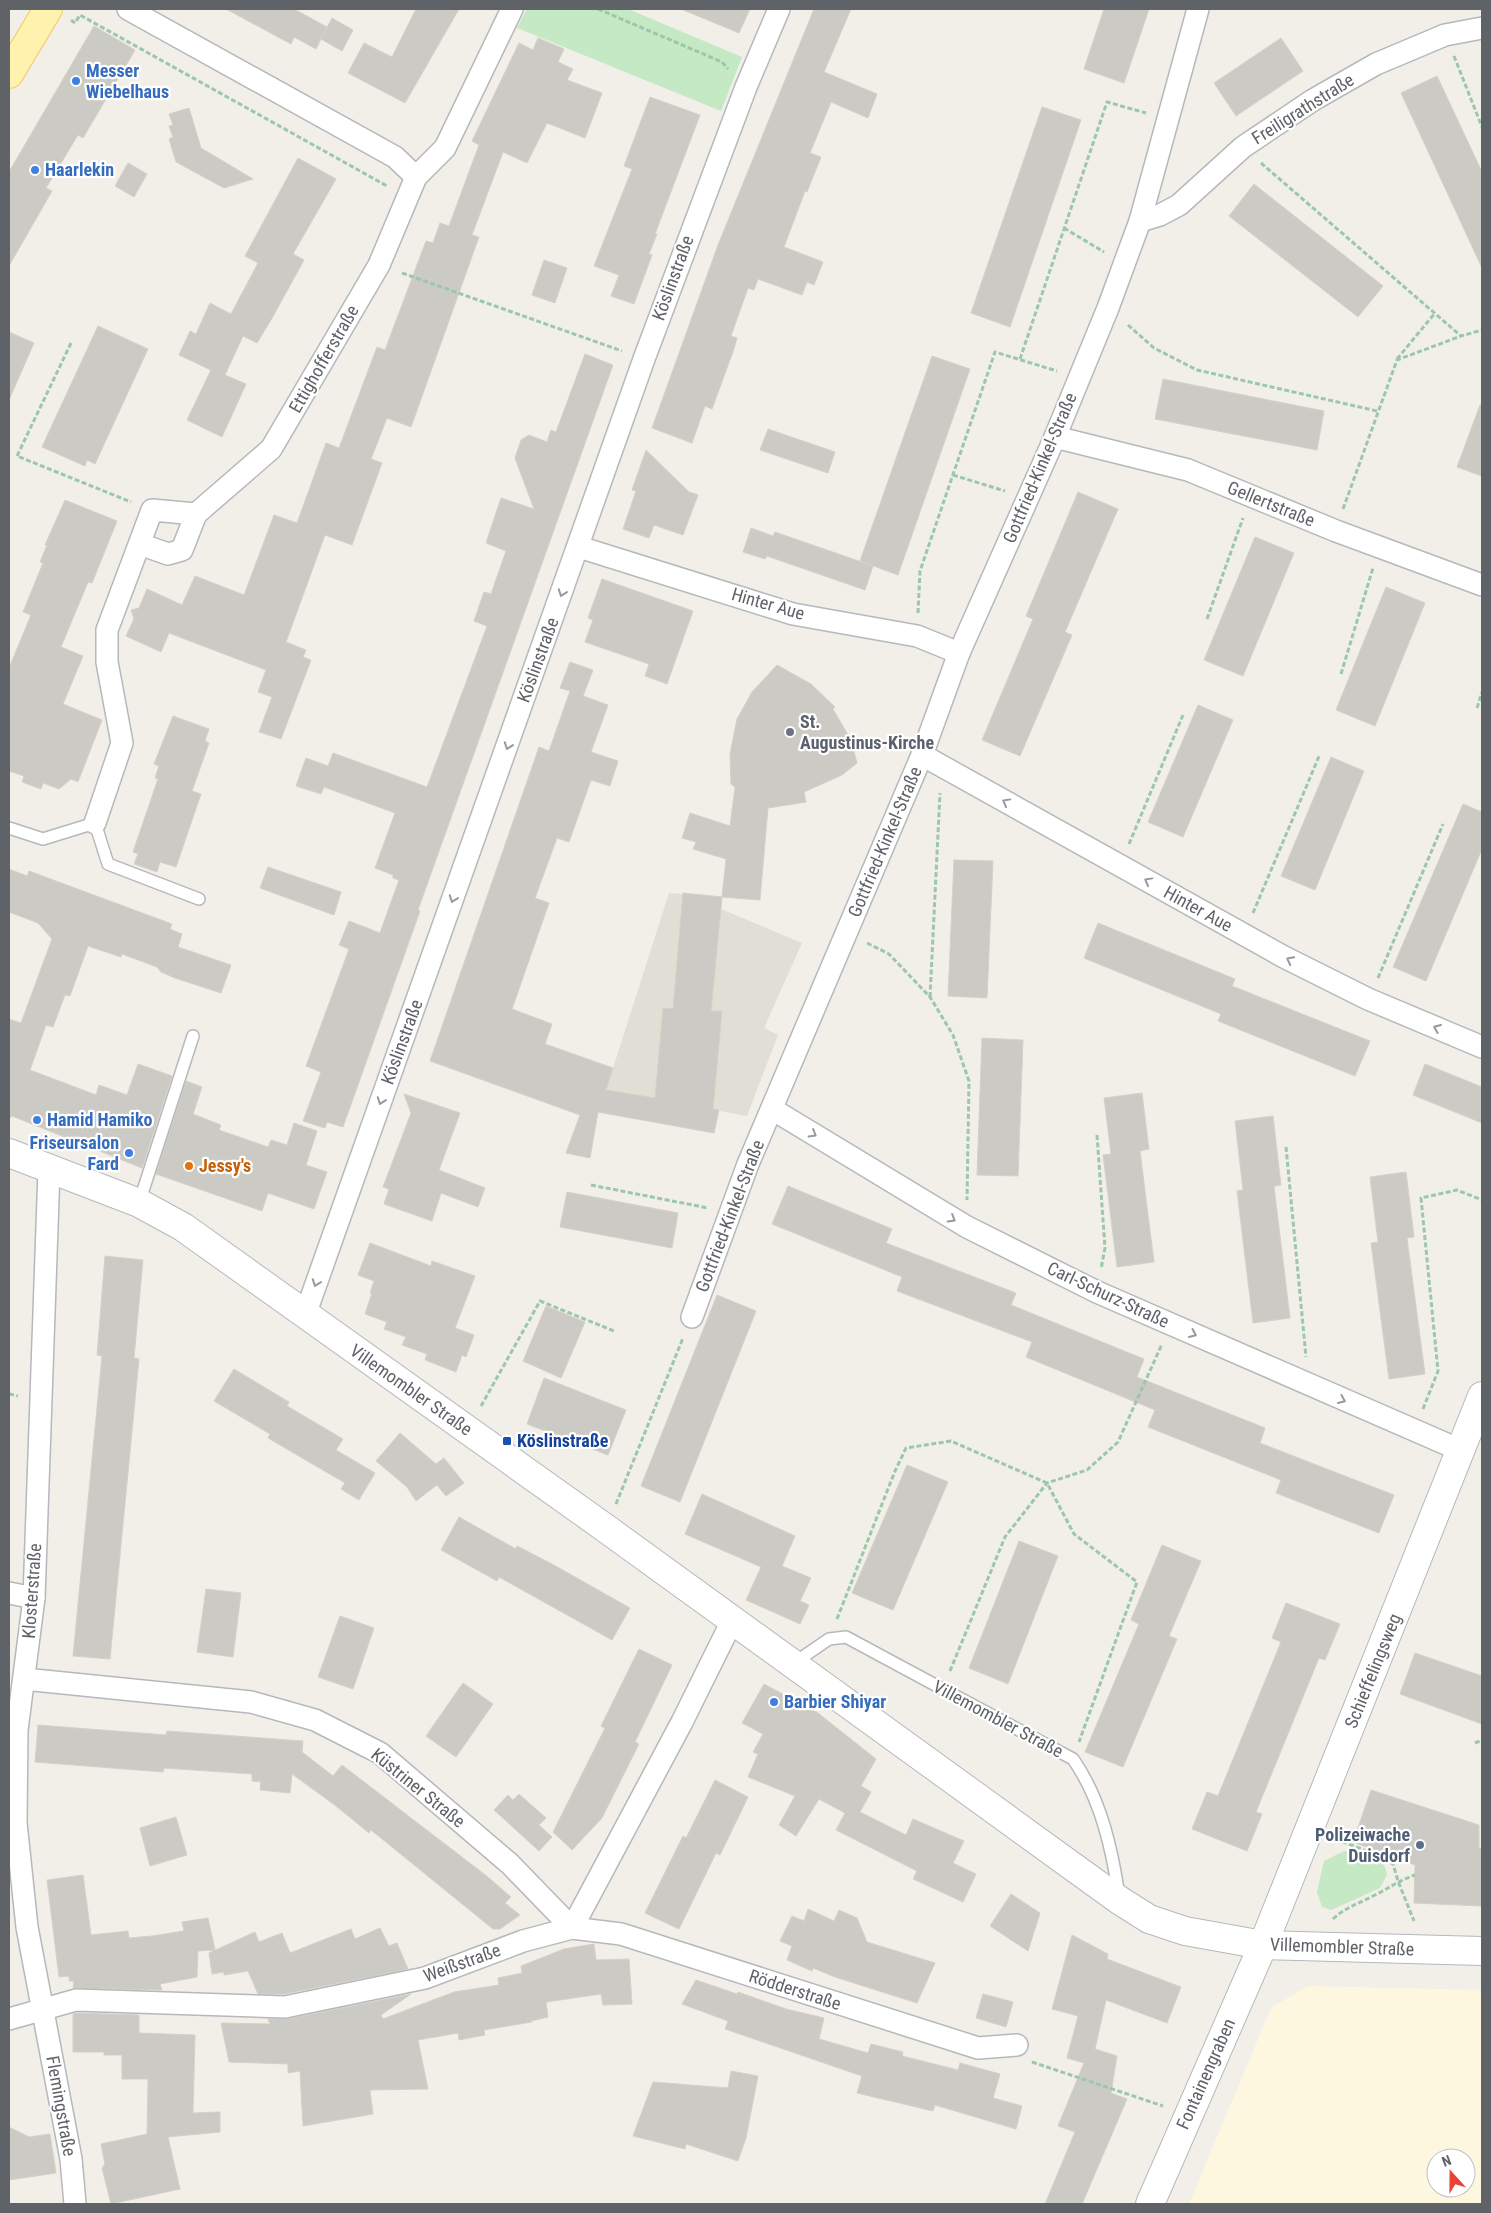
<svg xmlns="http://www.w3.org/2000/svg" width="1491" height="2213" font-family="'Roboto Condensed',sans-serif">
  <rect width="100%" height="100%" fill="#f1efe8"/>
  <!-- commercial -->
  <path fill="#fef7e0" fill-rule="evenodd" d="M1308,1986L1482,1990V2204H1189L1271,2008ZM1436,2158H1466V2188H1436Z"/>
  <!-- education -->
  <path fill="#e1ded6" d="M669,893L722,897L721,909L802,943L764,1028L778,1035L747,1116L606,1090Z"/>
  <!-- green -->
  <g fill="#c5e8c5">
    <path d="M527,9H628L742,57L721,111L517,28Z"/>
    <path d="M1344,1851C1352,1851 1378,1857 1383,1864C1386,1867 1386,1871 1387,1875L1380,1888L1331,1910L1322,1907L1317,1892L1324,1861Z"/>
  </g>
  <!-- building -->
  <g fill="#cccac5" stroke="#d6d1c6">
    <path d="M226,9H294L327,27L316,49L294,37L291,44Z"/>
    <path d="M416,9H459L405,103L348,73L364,43L392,57Z"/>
    <path d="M681,9H750L739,33Z"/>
    <path d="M814,9H851L824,72L877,94L868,118L831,102L810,153L821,157L807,192L805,191L784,247L823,262L814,285L807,282L802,295L758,279L754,290L748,288L731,336L737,338L734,349L712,409L705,406L692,443L652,428L718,245Z"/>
    <path d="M1104,9H1149L1124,83L1084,69Z"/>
    <path d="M332,18L353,30L342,51L321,39Z"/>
    <path d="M94,26L135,50L83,138L78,135L46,188L52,191L9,266V172Z"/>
    <path d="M538,38L564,49L558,62L573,69L567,80L602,93L585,138L547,123L527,163L503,152L472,235L479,237L411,427L387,418L371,459L382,463L352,545L325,535L286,642L306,650L303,657L311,660L281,739L259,732L272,697L258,692L266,670L169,633L161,652L126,636L134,619L131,610L139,608L147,589L182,605L195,576L244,595L274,515L297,523L326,443L339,448L377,347L385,350L426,241L433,243L440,223L449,226L479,145L472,141L519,43L533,50Z"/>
    <path d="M1281,38L1303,71L1236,116L1214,83Z"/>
    <path d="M1437,76L1482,172V268L1401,93Z"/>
    <path d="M650,97L700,115L655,234H657L649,254L652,255L634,304L611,296L619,275L594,266L632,169L624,166Z"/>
    <path d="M1042,107L1081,120L1010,327L971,313Z"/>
    <path d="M189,108L201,148L253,179L224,188L176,162L169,139L173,137L169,126L173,125L169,114Z"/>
    <path d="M298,158L336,179L293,254L304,260L271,320L257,343L243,336L225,375L246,384L222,437L187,420L211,370L179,355L190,331L196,334L210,303L231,314L258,263L245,256Z"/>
    <path d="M128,163L147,174L134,197L115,186Z"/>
    <path d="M1254,184L1383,286L1358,317L1229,216Z"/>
    <path d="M544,260L567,268L555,303L532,295Z"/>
    <path d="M98,326L148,349L95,464L87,460L85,466L42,447Z"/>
    <path d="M9,332L34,343L9,400Z"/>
    <path d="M585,354L613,365L418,910L420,911L343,1127L327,1122L325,1128L303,1121L321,1072L306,1066L349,949L339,945L349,921L380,933L399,880L393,878V875L375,868L395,813L324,787L321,794L296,786L306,758L328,766L333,753L427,787L487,626L474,621L484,592L491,594L506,551L486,543L501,498L534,509L515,458L521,440L529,435L547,442L551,430L556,432Z"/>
    <path d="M932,356L970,369L898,575L860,561Z"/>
    <path d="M1163,379L1324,411L1317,450L1155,419Z"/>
    <path d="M1480,405H1482V476L1457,467Z"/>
    <path d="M768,429L835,452L828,473L760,450Z"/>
    <path d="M646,450L689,492L698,495L683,535L654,525L649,538L623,529L636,491L632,490Z"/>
    <path d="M1078,492L1118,509L1065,632L1072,635L1020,756L982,740L1033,619L1026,616Z"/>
    <path d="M65,500L117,521L92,583L88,582L61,647L83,656L63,704L102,720L78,782L71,779L59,789L43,783L41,789L22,782L24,776L9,771V668L31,615L23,612L43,563L40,562L47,545H45Z"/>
    <path d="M751,528L773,536L775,532L873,566L865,590L767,556L765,559L743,552Z"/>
    <path d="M1255,537L1294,553L1243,676L1204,660Z"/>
    <path d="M602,579L693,611L667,684L645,676L649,664L585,642L593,620L588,618Z"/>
    <path d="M1386,587L1425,603L1375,726L1336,710Z"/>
    <path d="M570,662L593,670L583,696L608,705L591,752L618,761L610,786L591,780L569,842L557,838L535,898L549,903L512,1009L552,1024L545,1044L613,1068L606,1090L655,1098L663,1008L673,1009L683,893L722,897L711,1011H722L713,1109L719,1110L714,1133L598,1112L590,1158L566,1153L580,1115L430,1061L539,747L549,751L570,691L560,688Z"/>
    <path d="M777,665L811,684L835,707L833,709L851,740L857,763L842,775L804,792L806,802L768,808L760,900L722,897L726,859L693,849L696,842L682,838L690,813L730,826L735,787L731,784L730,754L737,719L752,692Z"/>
    <path d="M1198,705L1233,720L1183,837L1148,822Z"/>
    <path d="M173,716L209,729L205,741L209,743L192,791L201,794L176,867L160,862L157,872L134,864L138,854L133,852L158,779L155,778L159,766L154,764Z"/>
    <path d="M1331,757L1364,771L1315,890L1281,876Z"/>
    <path d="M1463,804L1482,812V849L1426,981L1393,967Z"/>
    <path d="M954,860L993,861L987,998L948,996Z"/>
    <path d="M268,867L341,892L334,915L260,888Z"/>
    <path d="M9,869L27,876L29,871L172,924L170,929L182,934L178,947L231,965L221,993L175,978L161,972L157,967L122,954L121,957L88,946L70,996L65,995L53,1027L46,1025L30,1070L96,1095L99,1085L127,1095L138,1064L172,1076L142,1168L12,1116L9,1119V1019L21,1023L52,939L38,923L9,912Z"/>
    <path d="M1098,923L1235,979L1232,986L1370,1041L1355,1076L1218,1021L1221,1014L1084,958Z"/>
    <path d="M982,1038L1023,1040L1018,1176L977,1175Z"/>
    <path d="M1425,1064L1482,1087V1123L1413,1095Z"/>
    <path d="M186,1081L202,1087L193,1114L221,1125L219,1130L268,1147L271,1140L287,1145L294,1123L317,1131L306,1165L327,1172L314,1209L268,1193L262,1211L156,1174Z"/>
    <path d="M1142,1093L1149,1149L1140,1151L1154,1262L1117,1267L1103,1155L1111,1154L1104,1098Z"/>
    <path d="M404,1094L460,1113L439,1170L485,1188L478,1207L441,1193L432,1221L384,1204L389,1189L383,1187L411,1113Z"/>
    <path d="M1273,1116L1281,1185L1274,1186L1290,1318L1253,1323L1237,1191L1243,1190L1235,1121Z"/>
    <path d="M1406,1172L1414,1237L1407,1238L1425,1374L1389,1379L1371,1243L1378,1242L1370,1177Z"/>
    <path d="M788,1186L892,1229L886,1243L1016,1293L1011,1305L1144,1359L1137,1377L1265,1428L1260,1443L1394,1495L1379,1533L1276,1493L1281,1480L1148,1427L1155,1410L1026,1357L1032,1342L897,1291L902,1277L772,1224Z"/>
    <path d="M567,1192L678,1213L672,1248L560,1227Z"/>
    <path d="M370,1243L431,1266L432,1261L475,1276L455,1328L474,1335L466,1357L462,1355L456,1372L425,1360L427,1354L402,1345L406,1337L384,1329L387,1322L365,1314L372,1293H370L374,1281L358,1275Z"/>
    <path d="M105,1256L143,1260L134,1358L139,1359L110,1659L73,1656L102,1356L97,1355Z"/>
    <path d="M717,1295L756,1311L680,1502L641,1486Z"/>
    <path d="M546,1306L585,1322L561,1378L523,1361Z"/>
    <path d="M234,1369L289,1402L287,1406L343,1439L336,1450L375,1473L359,1500L341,1489L345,1483L268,1438L270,1434L214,1401Z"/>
    <path d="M544,1378L626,1410L608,1455L527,1424Z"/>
    <path d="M400,1433L436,1464L444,1458L464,1483L446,1496L437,1485L416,1501L407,1487L376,1461Z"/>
    <path d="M907,1465L948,1482L893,1610L852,1593Z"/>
    <path d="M702,1494L795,1536L782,1566L811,1578L800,1601L809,1605L800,1624L746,1600L761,1567L685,1534Z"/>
    <path d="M459,1517L516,1549L517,1546L552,1564L630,1608L612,1640L499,1577L497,1581L441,1550Z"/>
    <path d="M1019,1541L1058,1556L1008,1684L969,1668Z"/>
    <path d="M1162,1545L1201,1561L1169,1636L1177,1639L1123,1767L1085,1752L1139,1624L1131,1620Z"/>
    <path d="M206,1589L241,1593L233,1657L197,1652Z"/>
    <path d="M1286,1603L1340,1624L1325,1660L1319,1658L1256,1812L1262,1814L1247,1851L1192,1829L1207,1792L1218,1796L1281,1642L1272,1638Z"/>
    <path d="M340,1616L374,1628L353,1689L318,1677Z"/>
    <path d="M639,1649L672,1665L635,1742L639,1744L602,1818L572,1850L553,1832L605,1728L601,1726Z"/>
    <path d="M1415,1653L1482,1676V1724L1400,1694Z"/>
    <path d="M463,1683L493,1704L456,1757L426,1736Z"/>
    <path d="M764,1684L818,1713L876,1759L861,1786L871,1792L860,1812L906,1835L913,1819L964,1841L953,1863L976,1874L963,1902L913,1879L917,1871L836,1830L845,1813L819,1799L796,1836L779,1825L795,1796L748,1777L758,1754L753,1752L763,1734L742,1723Z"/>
    <path d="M38,1725L166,1735L167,1731L303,1741L302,1752L333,1776L342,1765L488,1877L511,1897L505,1903L520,1915L500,1929H493L371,1830L369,1833L336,1806L292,1774L290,1793L260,1790L261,1782L252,1781V1774L164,1768L163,1772L35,1762Z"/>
    <path d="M715,1780L748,1797L720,1855L716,1853L679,1929L645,1913L683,1836L686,1838Z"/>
    <path d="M1371,1790L1479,1825V1848H1482V1906L1414,1903L1415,1865L1353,1842Z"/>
    <path d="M519,1794L546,1818L539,1825L552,1837L539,1851L494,1810L508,1795L513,1800Z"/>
    <path d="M176,1817L187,1855L150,1866L140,1828Z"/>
    <path d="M83,1875L91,1935L128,1931L129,1938L152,1936L184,1931L182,1922L208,1918L215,1950L198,1951L197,1977L160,1984L162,1990L73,1988L74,1981H69V1976L59,1977L47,1880Z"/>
    <path d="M1011,1894L1040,1913L1028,1951L990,1926Z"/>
    <path d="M808,1909L834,1921L839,1910L857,1918L867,1942L935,1963L917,2003L835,1977L813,1968L812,1971L787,1960L792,1946L780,1941L792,1916L804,1921Z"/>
    <path d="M380,1928L389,1946L397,1943L408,1969L284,1994H258L248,1971L224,1975V1972L212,1974L209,1953L255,1932L259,1942L282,1933L290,1953L351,1929L355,1939Z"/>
    <path d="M1072,1935L1108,1954L1107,1959L1181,1987L1167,2023L1106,2000L1095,2049L1117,2056L1111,2093L1127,2099L1082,2204H1045L1075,2132L1058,2126L1084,2063L1067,2058L1078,2016L1052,2009Z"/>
    <path d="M594,1944L596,1960L629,1959L632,2004L603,2005L601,1994L546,2002L548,2017L531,2021L532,2022L484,2030L485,2035L459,2040L458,2033L418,2040L428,2089L370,2090L373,2114L303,2126L300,2071L288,2073V2064L229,2062L221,2023L270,2024L268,2019H288L411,1994L381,2015L383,2019L454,1992L499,1985L498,1978L522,1973L521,1966L564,1949Z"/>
    <path d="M696,1980L737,1994L738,1992L786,2009L824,2018L819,2039L868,2053L871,2044L903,2052L902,2056L958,2070L960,2063L1000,2074L993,2098L1022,2106L1016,2129L935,2105L933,2111L857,2093L862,2076L725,2029L728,2021L682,2004Z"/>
    <path d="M983,1994L1013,2002L1006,2027L976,2018Z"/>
    <path d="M78,2013L139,2015V2033L195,2035L193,2113L220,2112V2132L168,2137L180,2189L111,2204L102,2168L105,2164L101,2144L147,2134L148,2079H122V2055H104V2052H73V2014Z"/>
    <path d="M731,2071L758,2076L746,2138L738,2161L686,2144L685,2149L633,2136L653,2082L728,2088Z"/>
    <path d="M9,2127L29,2137L50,2134L56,2173L9,2180Z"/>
  </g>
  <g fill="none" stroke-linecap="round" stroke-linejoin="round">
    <!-- service casing -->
    <g stroke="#b5b8bc" stroke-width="14">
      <g id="service">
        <path d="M9,828L43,839L95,823L108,864L199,899"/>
        <path d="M139,1203L193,1036"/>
        <path d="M794,1663L829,1639L846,1637L1073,1759C1101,1799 1112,1849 1119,1896"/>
      </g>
    </g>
    <!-- minor casing -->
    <g stroke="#b5b8bc" stroke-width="24">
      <g id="minor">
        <path d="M128,9L395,157L416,177"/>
        <path d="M1140,221L1160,215L1179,205L1243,147L1313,100L1376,64L1445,35L1482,28"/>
        <path d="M1055,437L1188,470L1336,531L1482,585"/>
        <path d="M140,544L168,554L182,550L196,514"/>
        <path d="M579,547L793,614L917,636L959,653"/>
        <path d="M922,755L1284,957L1368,999L1482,1047"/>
        <path d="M95,823L122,743L107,662V630L152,510L196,514L271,449L379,265L416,177L445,148L512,9"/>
        <path d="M772,1109L967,1227L1097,1292L1460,1450"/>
        <path d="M49,1170L34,1598L17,1730L16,1823L27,1927L71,2159L75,2204"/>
        <path d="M305,1315L644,359L746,87L779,9"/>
        <path d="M692,1317L748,1164L922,755L959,653L1055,437L1108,308L1140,221L1198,9"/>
        <path d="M9,1593L34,1598"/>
        <path d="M24,1679L251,1702L315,1720L380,1753L510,1864L572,1928"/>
        <path d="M572,1928L682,1722L732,1621"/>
        <path d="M9,2019L76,2000L285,2007L425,1978L523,1941L572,1928L621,1934L978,2048L1017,2045"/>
      </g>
    </g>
    <!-- tertiary casing -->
    <g stroke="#b5b8bc" stroke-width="30">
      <g id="tertiary">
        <path d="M9,1153L139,1203L183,1227L608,1530L1119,1900L1149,1919L1185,1931L1263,1945L1482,1951"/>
        <path d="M1150,2204L1263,1945L1482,1396"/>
      </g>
    </g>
    <!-- primary casing -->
    <g stroke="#f2c960" stroke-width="30">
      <path id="primary" d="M9,74L48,9"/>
    </g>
    <!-- path -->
    <g stroke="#9cc7a9" stroke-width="3" stroke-dasharray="5 2.5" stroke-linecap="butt">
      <path d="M598,9L722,62L728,69"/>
      <path d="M71,20L75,23L80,15L387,186"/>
      <path d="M1454,56L1482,127"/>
      <path d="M1261,163L1461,336"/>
      <path d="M1064,228L1104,252"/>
      <path d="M402,273L622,351"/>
      <path d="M1128,325L1154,348L1197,370L1377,411"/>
      <path d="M71,343L17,456L131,502"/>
      <path d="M1020,359L1107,102L1146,113"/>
      <path d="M1397,359L1435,313"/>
      <path d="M953,475L1005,491"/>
      <path d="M1343,509L1397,360L1461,336L1482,330"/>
      <path d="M918,613L920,571L995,352L1057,371"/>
      <path d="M1207,619L1243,518"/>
      <path d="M1341,674L1373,568"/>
      <path d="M1477,708L1482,692"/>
      <path d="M1129,844L1183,715"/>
      <path d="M1253,913L1320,754"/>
      <path d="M867,943L889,954L930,997L953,1035L969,1081L967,1200"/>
      <path d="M1378,978L1443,824"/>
      <path d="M930,997L940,793"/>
      <path d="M1097,1135L1105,1248L1101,1269"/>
      <path d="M1286,1147L1306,1357"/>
      <path d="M591,1185L708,1208"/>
      <path d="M9,1394L18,1396"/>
      <path d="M481,1406L540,1301L614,1331"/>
      <path d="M1423,1409L1438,1371L1421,1198L1457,1190L1482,1200"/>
      <path d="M616,1504L683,1338"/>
      <path d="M837,1619L895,1471L906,1448L951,1441L1047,1483L1074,1534L1137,1582L1079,1742"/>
      <path d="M950,1671L1005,1537L1047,1483L1087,1470L1118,1442L1162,1344"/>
      <path d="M1475,1743L1482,1740"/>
      <path d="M1335,1839L1375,1854L1393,1864L1398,1881L1414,1921"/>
      <path d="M1333,1919C1346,1907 1360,1903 1375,1895C1389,1888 1400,1880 1415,1875"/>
      <path d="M1032,2062L1163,2106"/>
    </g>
    <!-- service -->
    <use href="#service" stroke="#fff" stroke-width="11"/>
    <!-- minor -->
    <use href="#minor" stroke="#fff" stroke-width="21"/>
    <!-- tertiary -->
    <use href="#tertiary" stroke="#fff" stroke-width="28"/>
    <!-- primary -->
    <use href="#primary" stroke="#fff2af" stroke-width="28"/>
  </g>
  <!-- one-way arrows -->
  <defs><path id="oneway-chevron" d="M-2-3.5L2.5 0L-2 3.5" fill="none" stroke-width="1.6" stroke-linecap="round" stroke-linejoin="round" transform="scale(1.25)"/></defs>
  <g stroke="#979a9d">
    <use href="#oneway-chevron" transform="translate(562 593) rotate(110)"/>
    <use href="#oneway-chevron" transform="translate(508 746) rotate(110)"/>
    <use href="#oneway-chevron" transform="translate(1006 802) rotate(-151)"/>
    <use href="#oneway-chevron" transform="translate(1148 881) rotate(-151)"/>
    <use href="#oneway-chevron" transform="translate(453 899) rotate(110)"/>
    <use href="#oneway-chevron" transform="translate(1290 960) rotate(-153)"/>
    <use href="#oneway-chevron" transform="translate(1437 1028) rotate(-157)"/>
    <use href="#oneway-chevron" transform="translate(381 1101) rotate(110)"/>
    <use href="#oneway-chevron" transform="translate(813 1134) rotate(31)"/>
    <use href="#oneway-chevron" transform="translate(952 1219) rotate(31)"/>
    <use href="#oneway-chevron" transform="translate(316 1283) rotate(110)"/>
    <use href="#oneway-chevron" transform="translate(1193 1334) rotate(24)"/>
    <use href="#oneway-chevron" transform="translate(1342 1400) rotate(23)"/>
  </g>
  <!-- markers -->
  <g fill="#3f7fe0" stroke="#fff" stroke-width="2">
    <circle cx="76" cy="81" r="5"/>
    <circle cx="35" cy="170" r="5"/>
    <circle cx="37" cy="1120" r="5"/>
    <circle cx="129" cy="1153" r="5"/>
    <circle cx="774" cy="1702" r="5"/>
  </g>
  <circle fill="#6b7280" stroke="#fff" stroke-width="2" cx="790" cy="732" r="5"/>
  <circle fill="#e8710a" stroke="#fff" stroke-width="2" cx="189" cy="1166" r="5"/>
  <rect fill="#1a4fb4" stroke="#fff" stroke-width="2" x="502" y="1436" width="10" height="10" rx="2.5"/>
  <circle fill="#5c6f8a" stroke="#fff" stroke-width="2" cx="1420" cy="1845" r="5"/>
  <g text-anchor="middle" stroke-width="4.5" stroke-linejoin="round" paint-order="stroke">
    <!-- shop labels -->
    <g font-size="18" font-weight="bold" fill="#366cbe" stroke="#fff" text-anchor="start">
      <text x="86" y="77">Messer<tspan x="86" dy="21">Wiebelhaus</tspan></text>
      <text x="45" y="176">Haarlekin</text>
      <text x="47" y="1126">Hamid Hamiko</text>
      <text x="119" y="1149" text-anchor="end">Friseursalon<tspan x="119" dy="21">Fard</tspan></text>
      <text x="784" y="1708">Barbier Shiyar</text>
    </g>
    <!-- street labels -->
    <g font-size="18" fill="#5f6368" stroke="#fff">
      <text transform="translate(1303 109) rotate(-32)" y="6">Freiligrathstraße</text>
      <text transform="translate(673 278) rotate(-70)" y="6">Köslinstraße</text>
      <text transform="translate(324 359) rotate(-60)" y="6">Ettighofferstraße</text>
      <text transform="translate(1040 468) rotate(-67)" y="6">Gottfried-Kinkel-Straße</text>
      <text transform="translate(1271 504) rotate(22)" y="6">Gellertstraße</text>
      <text transform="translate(768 604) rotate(16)" y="6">Hinter Aue</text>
      <text transform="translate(538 660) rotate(-70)" y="6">Köslinstraße</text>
      <text transform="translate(885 842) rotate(-67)" y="6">Gottfried-Kinkel-Straße</text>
      <text transform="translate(1198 909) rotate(29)" y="6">Hinter Aue</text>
      <text transform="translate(402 1042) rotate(-70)" y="6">Köslinstraße</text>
      <text transform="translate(730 1216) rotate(-69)" y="6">Gottfried-Kinkel-Straße</text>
      <text transform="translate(1108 1295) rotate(25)" y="6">Carl-Schurz-Straße</text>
      <text transform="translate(411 1390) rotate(35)" y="6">Villemombler Straße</text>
      <text transform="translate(32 1591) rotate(-86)" y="6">Klosterstraße</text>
      <text transform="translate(1373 1671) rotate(-68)" y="6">Schieffelingsweg</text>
      <text transform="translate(998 1719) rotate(28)" y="6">Villemombler Straße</text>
      <text transform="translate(418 1788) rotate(39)" y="6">Küstriner Straße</text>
      <text transform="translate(1342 1947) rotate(2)" y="6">Villemombler Straße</text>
      <text transform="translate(462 1963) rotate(-20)" y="6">Weißstraße</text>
      <text transform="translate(795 1990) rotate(18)" y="6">Rödderstraße</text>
      <text transform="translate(1206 2074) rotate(-66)" y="6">Fontainengraben</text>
      <text transform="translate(61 2106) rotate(80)" y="6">Flemingstraße</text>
    </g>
    <!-- worship labels -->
    <g font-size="18" font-weight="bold" fill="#5b616d" stroke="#fff" text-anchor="start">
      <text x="800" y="728">St.<tspan x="800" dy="21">Augustinus-Kirche</tspan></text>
    </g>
    <!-- food labels -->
    <g font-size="18" font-weight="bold" fill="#c56008" stroke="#fff" text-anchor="start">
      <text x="199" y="1172">Jessy's</text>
    </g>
    <!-- transit labels -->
    <g font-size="18" font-weight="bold" fill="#164399" stroke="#fff" text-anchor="start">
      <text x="517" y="1447">Köslinstraße</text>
    </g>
    <!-- service labels -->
    <g font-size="18" font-weight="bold" fill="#4e5e75" stroke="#fff" text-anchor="end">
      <text x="1410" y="1841">Polizeiwache<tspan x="1410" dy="21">Duisdorf</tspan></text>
    </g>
  </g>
  <!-- border -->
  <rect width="1491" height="2213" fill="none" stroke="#5f6368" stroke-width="20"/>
  <!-- north arrow -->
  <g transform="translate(1451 2173) rotate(339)"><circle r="24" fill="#ffffff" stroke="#bfc1c3"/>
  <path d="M0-4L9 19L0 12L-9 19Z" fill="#ea4335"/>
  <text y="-8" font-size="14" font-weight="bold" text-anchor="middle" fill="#5f6368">N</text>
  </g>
</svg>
